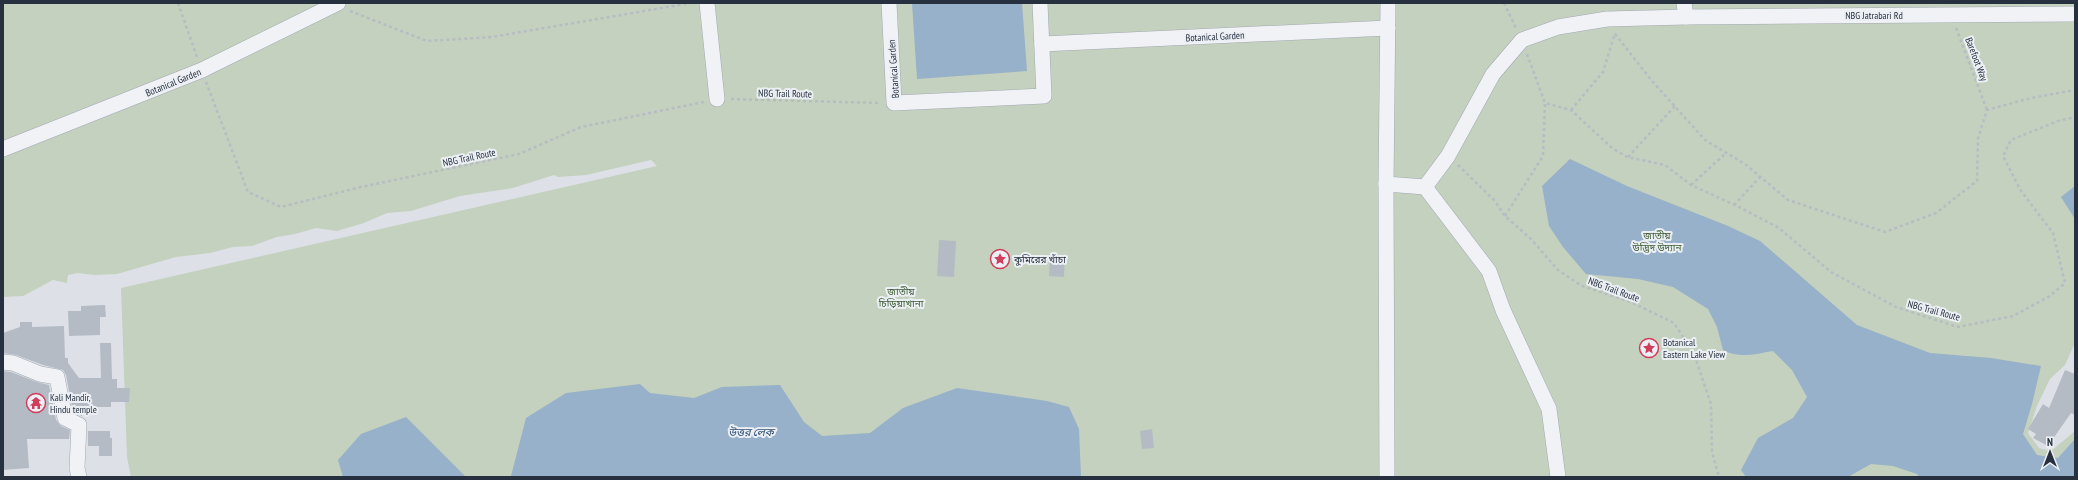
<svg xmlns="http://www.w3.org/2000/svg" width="2078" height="480" font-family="'PT Sans Narrow','Noto Sans Bengali',sans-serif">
  <rect width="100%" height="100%" fill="#dde1e7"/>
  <!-- green -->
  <path fill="#c4d1be" d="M3,3H2075V343L2065,365L2050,379L2037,406L2028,433L2039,448L2051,451L2075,431V477H131L127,457L121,288L657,166L651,160L586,175L558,177L554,175L513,188L460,196L411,211L387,213L364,223L337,231L316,228L295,234L277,237L252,246L233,247L210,253L176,257L117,274L94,275L78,273L68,275L67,283L53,280L23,296L3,297Z"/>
  <!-- water -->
  <g fill="#96b1c9">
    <path d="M912,3H1022L1027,71L917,79Z"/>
    <path d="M1570,159L1627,186L1728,226L1760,241L1857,325L1930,353L1991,358L2041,366L2032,404L2023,434L2037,455L2058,458L2075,439V477H1919L1917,474L1893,466L1871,464L1848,477H1746L1741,470L1758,438L1793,418L1807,397L1792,370L1773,351C1755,354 1740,359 1723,350L1717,327L1708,309L1673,287L1638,279L1586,274L1563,247L1549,226L1542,186Z"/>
    <path d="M2075,186V219L2061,197Z"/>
    <path d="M640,384L650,393L694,398L722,387L780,385L804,422L822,436L870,433L903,408L957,388L1047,401L1069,407L1079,429L1081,477H507L511,476L526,418L566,393Z"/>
    <path d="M406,417L466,477H343L338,460L361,434Z"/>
  </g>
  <!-- building -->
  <g fill="#b4bbc4">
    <path d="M939,240L956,241L954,277L937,276Z"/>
    <path d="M1050,255H1065L1064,277L1049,276Z"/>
    <path d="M105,305L106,317H100V335L69,336L68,311H81V306Z"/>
    <path d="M20,322H32V327L64,326L65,358H68V363L79,378H101L100,343H111L112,379H117V388H130L129,402H111V407H82V416L73,412L66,375L63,370L43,365L16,355L3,353V333L20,327Z"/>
    <path d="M2065,370L2075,374V415L2071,413L2048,446L2033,438L2036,434L2028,429L2043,404L2049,408Z"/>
    <path d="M3,371L11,372L37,382L49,385L56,420L61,426L70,430L69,439H27L29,468L3,470Z"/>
    <path d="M1152,429L1154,448L1142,449L1140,431Z"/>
    <path d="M88,431H110V438H112V456H99V446H88Z"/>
  </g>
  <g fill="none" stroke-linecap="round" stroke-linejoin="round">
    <!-- street casing -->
    <g stroke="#a2a8b1" stroke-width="16">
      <g id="street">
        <path d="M707,3L717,99"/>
        <path d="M889,3L894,103L1044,96L1040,3"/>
        <path d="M1684,3L1686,17L2075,14"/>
        <path d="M1042,44L1388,28"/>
        <path d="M3,149L202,70L338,3"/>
        <path d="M1386,184L1425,187L1489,271L1503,310L1549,409L1558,477"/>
        <path d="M1425,187L1448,156L1493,74L1522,40L1558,27L1607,19L1686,17"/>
        <path d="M3,362L13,363L40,374L57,377L65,418L79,425L77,468L79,477"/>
        <path d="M1387,477L1386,184L1388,3"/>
      </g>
    </g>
    <!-- path -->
    <g stroke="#b7bcc2" stroke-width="2.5" stroke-dasharray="3 3" stroke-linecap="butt">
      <path d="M178,3L197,57"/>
      <path d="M1504,3L1516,28"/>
      <path d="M350,11L427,41L492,37L691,3"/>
      <path d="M1956,28L1987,110"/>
      <path d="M1615,34L1652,81L1705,140L1745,164L1788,200L1885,232L1936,213L1977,181L1978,138L1987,110L2031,98L2075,90"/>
      <path d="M1527,54L1545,103"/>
      <path d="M206,82L248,192L281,207L361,187L519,154L581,127L704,102"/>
      <path d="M731,99L880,103"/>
      <path d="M1571,110L1603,72L1615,33"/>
      <path d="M1628,157L1675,106"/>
      <path d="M1458,165L1495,201L1505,216L1531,239L1558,270L1582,286L1631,302L1674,323L1694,354L1711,404L1712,452L1719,477"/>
      <path d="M1691,185L1726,153"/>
      <path d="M1734,205L1760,177"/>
      <path d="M1505,216L1543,156L1545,103L1571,110L1612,148L1627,157L1665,165L1691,185L1741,208L1779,228L1831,272L1896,307L1958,327L2013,316L2050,296L2065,283L2053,233L2021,191L2003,156L2011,140L2058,121L2075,117"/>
    </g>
    <!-- street -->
    <use href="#street" stroke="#f0f2f6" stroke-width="15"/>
  </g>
  <!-- icons -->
  <defs>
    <g id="sight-ring" transform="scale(1)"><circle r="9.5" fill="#ecf0f5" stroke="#d13d5a" stroke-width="1.5"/><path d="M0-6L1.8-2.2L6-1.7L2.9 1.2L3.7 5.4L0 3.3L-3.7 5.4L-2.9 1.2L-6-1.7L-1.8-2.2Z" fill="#d13d5a"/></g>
    <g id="temple-ring" transform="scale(1)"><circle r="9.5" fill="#ecf0f5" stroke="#d13d5a" stroke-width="1.5"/><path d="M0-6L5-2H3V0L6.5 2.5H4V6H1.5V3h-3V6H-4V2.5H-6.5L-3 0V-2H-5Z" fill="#d13d5a"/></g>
  </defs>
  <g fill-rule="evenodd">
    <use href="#sight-ring" x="1000" y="259"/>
    <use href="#sight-ring" x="1649" y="348"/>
    <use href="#temple-ring" x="36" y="403"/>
  </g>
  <g text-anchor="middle" stroke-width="4" stroke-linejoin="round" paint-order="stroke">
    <!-- street labels -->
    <g font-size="10" fill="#26303e" stroke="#ecf0f5">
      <text x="1874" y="19">NBG Jatrabari Rd</text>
      <text transform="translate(1215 36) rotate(-3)" y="4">Botanical Garden</text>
      <text transform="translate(1977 59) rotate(69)" y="4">Barefoot Way</text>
      <text transform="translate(893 69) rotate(-94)" y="4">Botanical Garden</text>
      <text transform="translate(173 82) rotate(-22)" y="4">Botanical Garden</text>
      <text transform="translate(785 93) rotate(1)" y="4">NBG Trail Route</text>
      <text transform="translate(469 157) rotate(-12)" y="4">NBG Trail Route</text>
      <text transform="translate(1614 289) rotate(20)" y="4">NBG Trail Route</text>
      <text transform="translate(1934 310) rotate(15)" y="4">NBG Trail Route</text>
    </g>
    <!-- park labels -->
    <g font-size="10" fill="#3c5a33" stroke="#ecf0f5">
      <text x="1657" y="239">জাতীয়<tspan x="1657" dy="12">উদ্ভিদ উদ্যান</tspan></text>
      <text x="901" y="295">জাতীয়<tspan x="901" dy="12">চিড়িয়াখানা</tspan></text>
    </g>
    <!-- poi labels -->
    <g font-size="10" fill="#26303e" stroke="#ecf0f5" text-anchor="start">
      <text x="1014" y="263">কুমিরের খাঁচা</text>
      <text x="1663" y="346">Botanical<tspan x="1663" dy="12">Eastern Lake View</tspan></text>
      <text x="50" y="401">Kali Mandir,<tspan x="50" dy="12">Hindu temple</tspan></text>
    </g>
    <!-- water labels -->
    <g font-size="11" font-style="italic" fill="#2f5073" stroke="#ecf0f5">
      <text x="751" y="436">উত্তর লেক</text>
    </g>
  </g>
  <!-- border -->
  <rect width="2078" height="480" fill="none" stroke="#26303e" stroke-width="8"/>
  <!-- north arrow -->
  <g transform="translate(2050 452)" stroke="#ecf0f5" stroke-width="3" paint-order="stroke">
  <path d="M0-3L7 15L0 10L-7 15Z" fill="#26303e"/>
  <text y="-6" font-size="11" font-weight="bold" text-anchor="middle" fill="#26303e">N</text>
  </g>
</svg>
